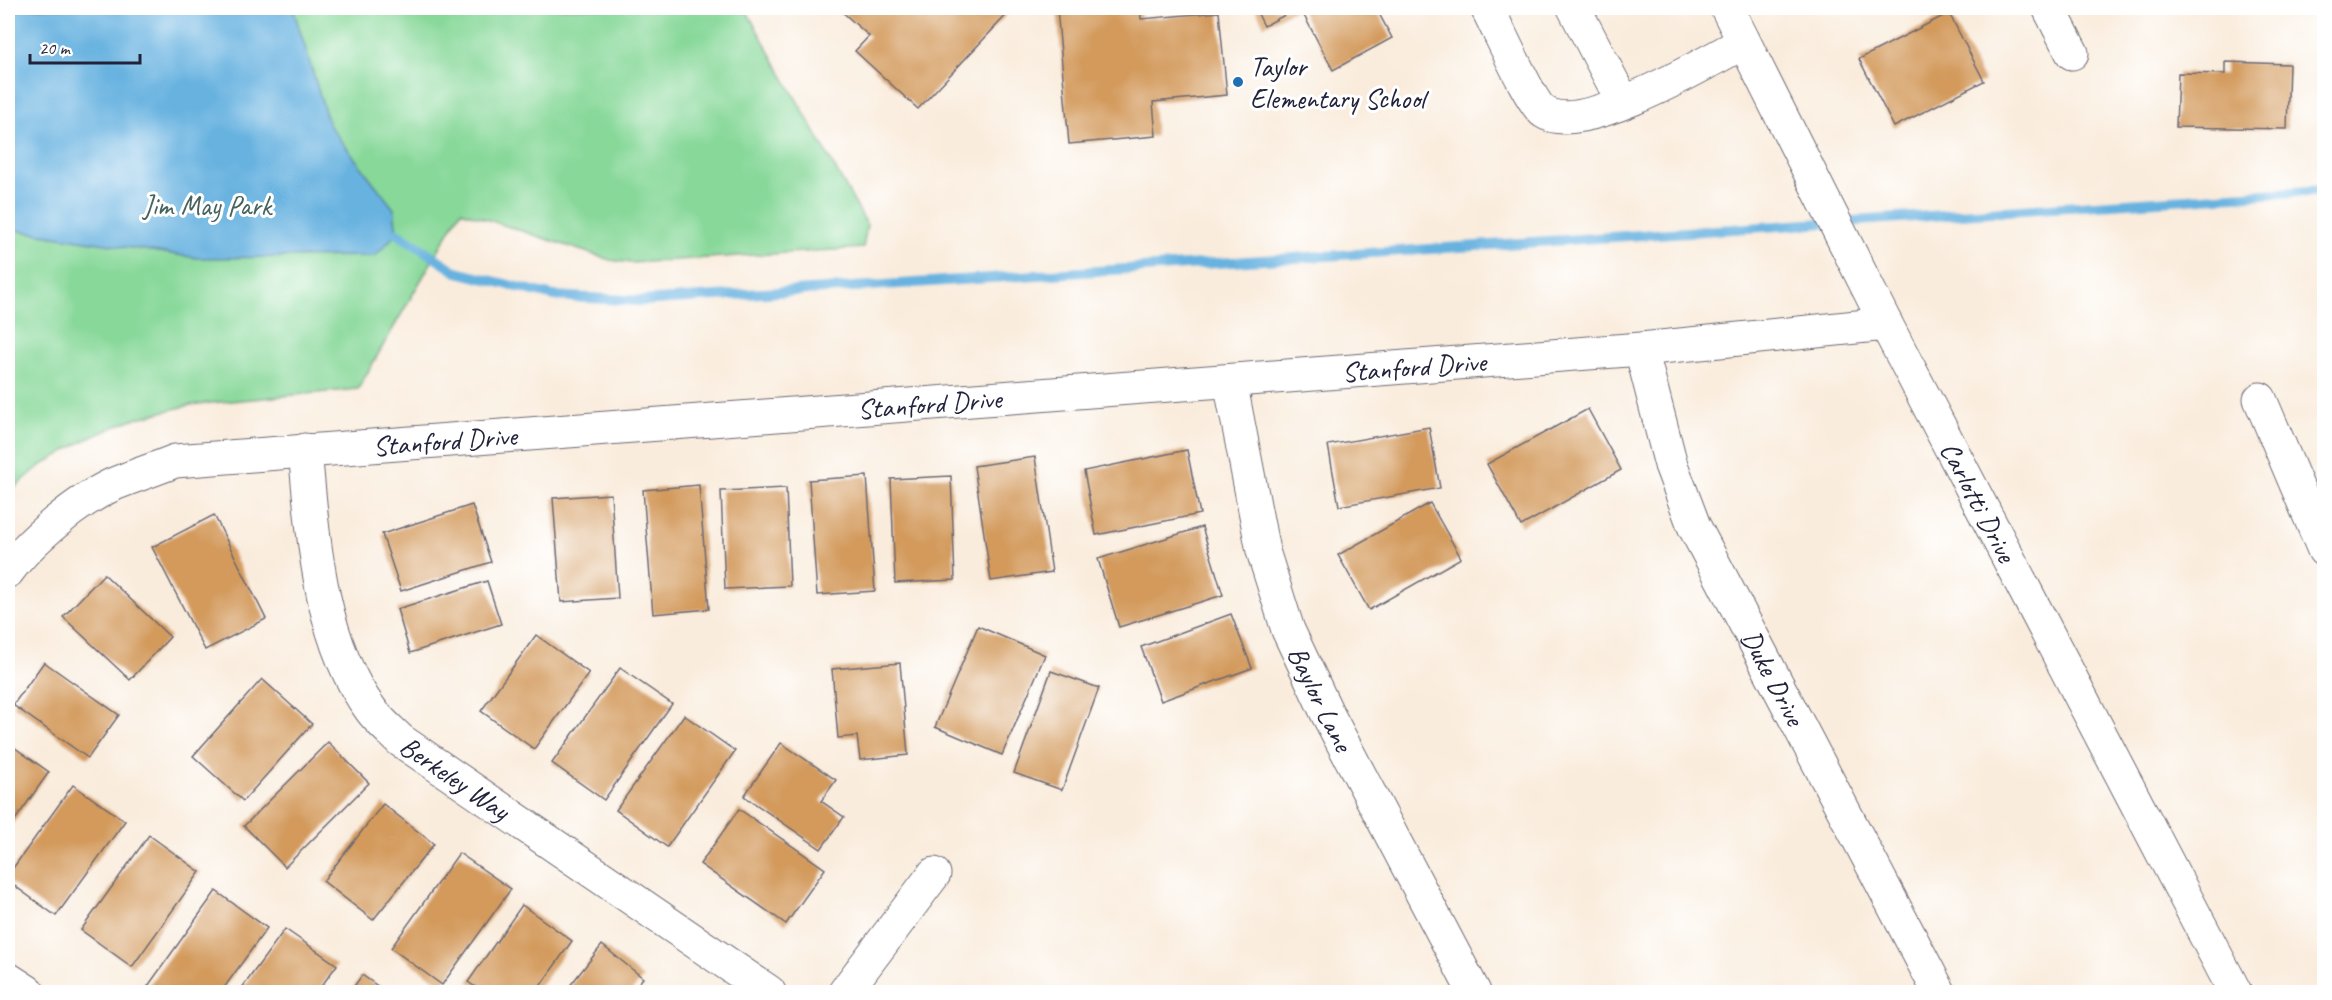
<svg xmlns="http://www.w3.org/2000/svg" width="2332" height="1000" font-family="Caveat,sans-serif">
  <rect width="100%" height="100%" fill="#fff"/>
  <filter id="ink" filterUnits="userSpaceOnUse"><feTurbulence type="fractalNoise" baseFrequency=".0167" numOctaves="2"/><feDisplacementMap in="SourceGraphic" scale="12" xChannelSelector="R" yChannelSelector="G"/><feConvolveMatrix kernelMatrix="1 2 1 2 8 2 1 2 1" color-interpolation-filters="sRGB"/></filter>
  <filter id="wash" filterUnits="userSpaceOnUse"><feTurbulence type="fractalNoise" baseFrequency=".008" numOctaves="4" result="noise"/><feDisplacementMap in="SourceGraphic" scale="24" xChannelSelector="R" yChannelSelector="G"/><feGaussianBlur stdDeviation="1.35" result="paint"/><feColorMatrix in="noise" values="0 0 0 0 0 0 0 0 0 0 0 0 0 0 0 0 0 1.4 0 .05"/><feComposite in="paint" operator="in"/></filter>
  <g filter="url(#wash)">
    <rect width="100%" height="100%" fill="#f9ecdc"/>
    <!-- green -->
    <path fill="#87d899" stroke="#547d6a" stroke-width="1.5" d="M8,8H745L867,225L863,248L631,263L610,260L461,211L358,389L190,405L130,420L81,442L40,466L8,493Z"/>
    <!-- water -->
    <path fill="#67b2e0" stroke="#446a8e" stroke-width="1.5" d="M8,8H293L329,125L394,209L397,233L375,256L197,258L8,229Z"/>
    <g fill="none" stroke-linecap="round" stroke-linejoin="round">
      <!-- stream -->
      <path stroke="#67b2e0" stroke-width="10" d="M397,233L457,272L554,296L641,301L2324,190"/>
    </g>
    <g id="blocks">
      <!-- building -->
      <g fill="#d39a5c">
        <path d="M838,8H1013L918,109L855,51L869,36Z"/>
        <path d="M1057,8H1140L1141,19L1219,12L1227,95L1153,102L1156,136L1069,144Z"/>
        <path d="M1255,8H1298L1264,26Z"/>
        <path d="M1300,8H1376L1392,38L1333,70Z"/>
        <path d="M1858,8H1873L1861,14Z"/>
        <path d="M1949,13L1984,81L1894,127L1859,59Z"/>
        <path d="M2225,62L2289,64L2287,129L2176,127L2178,73L2225,74Z"/>
        <path d="M1588,409L1621,470L1521,526L1487,464Z"/>
        <path d="M1429,427L1440,488L1339,506L1328,445Z"/>
        <path d="M1187,450L1200,514L1096,535L1084,471Z"/>
        <path d="M1035,457L1052,572L991,581L974,466Z"/>
        <path d="M867,476L875,591L817,595L809,480Z"/>
        <path d="M951,476L955,580L895,583L891,479Z"/>
        <path d="M699,485L709,609L653,614L643,490Z"/>
        <path d="M786,488L790,586L725,589L721,491Z"/>
        <path d="M611,494L618,598L561,602L553,498Z"/>
        <path d="M1430,503L1461,558L1369,610L1338,555Z"/>
        <path d="M472,505L491,562L401,591L382,534Z"/>
        <path d="M214,515L266,619L205,650L152,547Z"/>
        <path d="M1202,527L1223,595L1119,627L1098,559Z"/>
        <path d="M104,574L170,637L130,680L63,617Z"/>
        <path d="M487,581L501,624L410,653L397,609Z"/>
        <path d="M1231,614L1252,668L1161,701L1141,647Z"/>
        <path d="M978,626L1045,655L1002,755L935,727Z"/>
        <path d="M536,635L589,673L534,749L481,711Z"/>
        <path d="M44,662L119,715L88,758L13,705Z"/>
        <path d="M900,663L908,755L860,760L857,736L838,738L832,669Z"/>
        <path d="M620,668L672,704L604,800L552,763Z"/>
        <path d="M1051,671L1099,688L1062,790L1014,773Z"/>
        <path d="M262,679L312,724L243,801L193,756Z"/>
        <path d="M684,715L735,751L667,847L616,810Z"/>
        <path d="M328,742L369,783L285,867L244,826Z"/>
        <path d="M8,743L49,772L8,830Z"/>
        <path d="M781,743L836,780L821,801L844,817L821,849L744,796Z"/>
        <path d="M73,785L125,821L56,916L8,881V875Z"/>
        <path d="M383,804L434,844L373,920L323,881Z"/>
        <path d="M739,809L825,869L786,924L700,864Z"/>
        <path d="M149,835L200,872L132,967L81,930Z"/>
        <path d="M459,853L511,889L442,985L391,948Z"/>
        <path d="M216,891L267,928L221,992H157L148,986Z"/>
        <path d="M522,905L572,941L536,992H483L468,982Z"/>
        <path d="M285,929L337,965L317,992H239Z"/>
        <path d="M602,945L643,978L631,992H565Z"/>
        <path d="M362,975L386,992H350Z"/>
      </g>
    </g>
  </g>
  <g filter="url(#ink)">
    <use href="#blocks" fill-opacity="0" stroke="#6d6973" stroke-width="1.5"/>
    <g fill="none" stroke-linecap="round" stroke-linejoin="round">
      <!-- minor casing -->
      <g stroke="#6d6973" stroke-width="35">
        <g id="minor">
          <path d="M1487,8C1497,26 1531,104 1544,112C1581,137 1709,61 1744,42"/>
          <path d="M1574,8L1623,102"/>
          <path id="s1" d="M1727,8L1886,324L2235,992"/>
          <path d="M2049,8L2072,53"/>
          <path id="s2" d="M1641,349L1671,465L1694,526L1939,992"/>
          <path id="s3" d="M1230,381L1263,551L1288,630L1327,713L1474,992"/>
          <path d="M2260,399L2324,550"/>
          <path id="s4" d="M305,450C313,535 319,640 371,710C379,721 390,730 400,740L769,992"/>
          <path id="s5" d="M8,571C30,540 79,500 114,484C134,476 155,469 175,461L1641,349L1886,324"/>
          <path d="M8,979L28,992"/>
          <path d="M845,992L934,874"/>
        </g>
      </g>
      <!-- minor -->
      <use href="#minor" stroke="#fff" stroke-width="33"/>
    </g>
  </g>
  <!-- markers -->
  <circle fill="#1f6fb2" stroke="#fff" stroke-width="2" cx="1238" cy="82" r="6"/>
  <g text-anchor="middle" stroke-width="6" stroke-linejoin="round" paint-order="stroke">
    <!-- poi labels -->
    <g font-size="28" fill="#22223b" stroke="#fff" text-anchor="start">
      <text x="1250" y="76">Taylor<tspan x="1250" dy="32">Elementary School</tspan></text>
    </g>
    <!-- park labels -->
    <g font-size="28" fill="#45625c" stroke="#fff">
      <text x="207" y="215">Jim May Park</text>
    </g>
    <!-- street labels -->
    <g font-size="28" fill="#22223b" stroke="#fff">
      <text dy="10" stroke="none"><textPath href="#s5" startOffset="1446">Stanford Drive</textPath></text>
      <text dy="10" stroke="none"><textPath href="#s5" startOffset="960">Stanford Drive</textPath></text>
      <text dy="10" stroke="none"><textPath href="#s5" startOffset="474">Stanford Drive</textPath></text>
      <text dy="10" stroke="none"><textPath href="#s1" startOffset="554">Carlotti Drive</textPath></text>
      <text dy="10" stroke="none"><textPath href="#s2" startOffset="356">Duke Drive</textPath></text>
      <text dy="10" stroke="none"><textPath href="#s3" startOffset="332">Baylor Lane</textPath></text>
      <text dy="10" stroke="none"><textPath href="#s4" startOffset="380">Berkeley Way</textPath></text>
    </g>
  </g>
  <!-- margin -->
  <rect width="2332" height="1000" fill="none" stroke="#fff" stroke-width="30"/>
  <!-- scale -->
  <path d="M30 54v9h110v-9" fill="none" stroke="#22223b" stroke-width="3"/>
  <text x="39" y="54" font-size="18" fill="#22223b" stroke="#ffffff" stroke-width="4.5" paint-order="stroke">20 m</text>
</svg>
